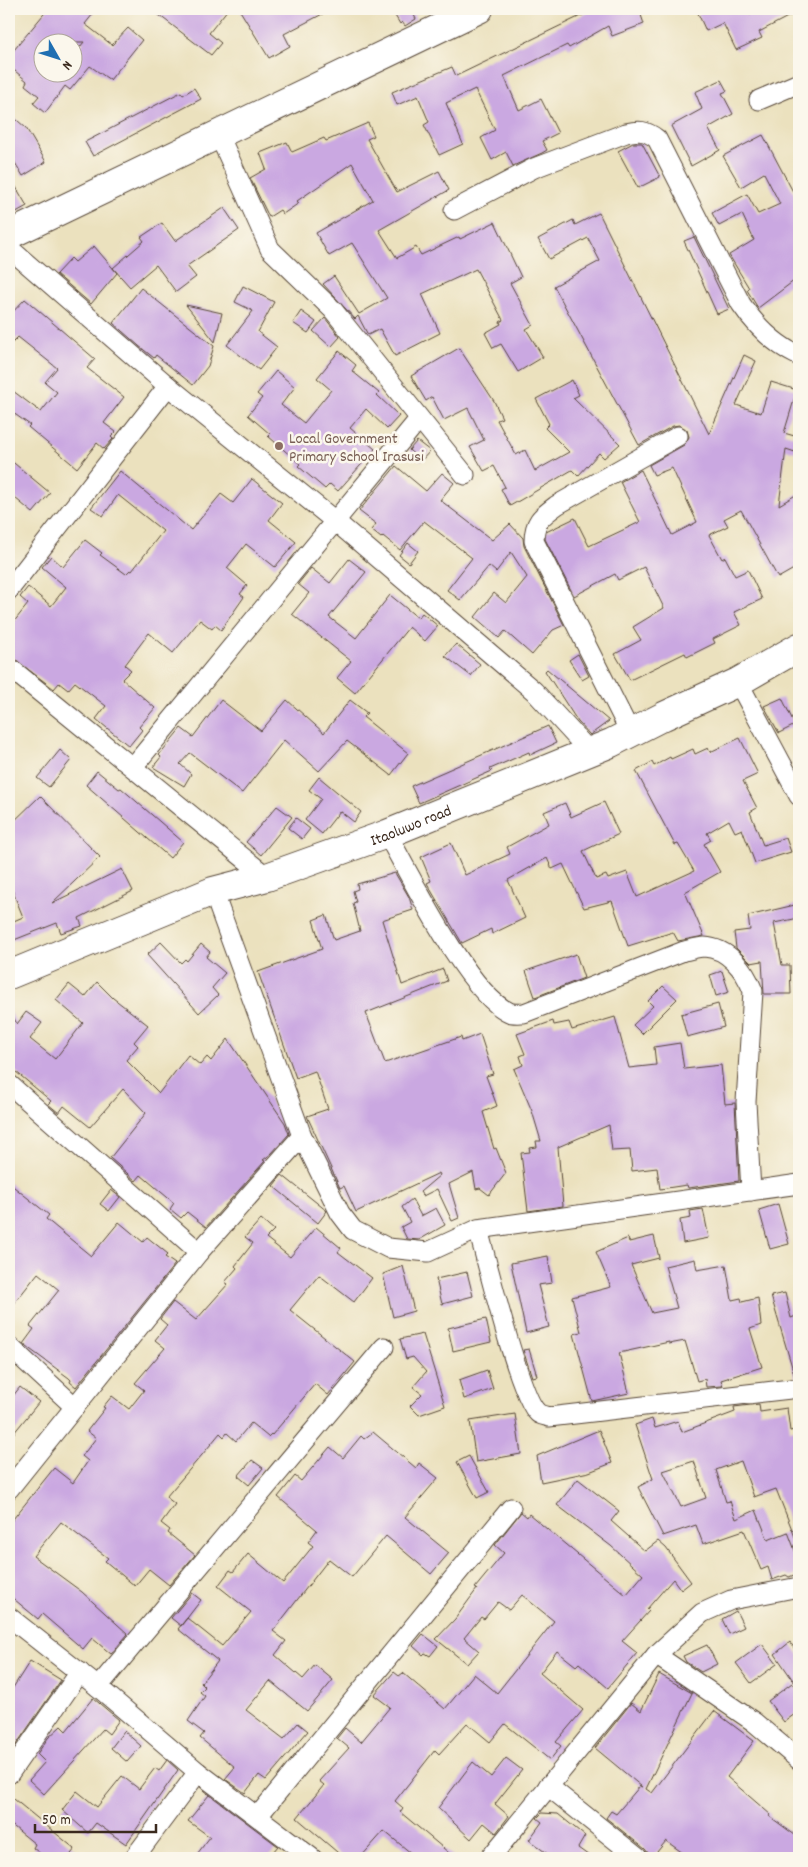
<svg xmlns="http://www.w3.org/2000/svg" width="808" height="1867" font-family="Dekko,sans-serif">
  <rect width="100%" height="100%" fill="#fbf7ec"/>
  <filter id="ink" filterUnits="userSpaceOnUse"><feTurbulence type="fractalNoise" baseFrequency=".02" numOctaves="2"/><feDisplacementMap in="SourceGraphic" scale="10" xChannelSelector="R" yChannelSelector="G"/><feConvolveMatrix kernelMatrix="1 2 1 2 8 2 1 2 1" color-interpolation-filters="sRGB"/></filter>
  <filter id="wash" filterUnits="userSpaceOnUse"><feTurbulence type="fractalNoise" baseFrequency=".0096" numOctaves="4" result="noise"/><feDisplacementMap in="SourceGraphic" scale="20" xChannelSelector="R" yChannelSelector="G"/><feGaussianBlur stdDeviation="1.12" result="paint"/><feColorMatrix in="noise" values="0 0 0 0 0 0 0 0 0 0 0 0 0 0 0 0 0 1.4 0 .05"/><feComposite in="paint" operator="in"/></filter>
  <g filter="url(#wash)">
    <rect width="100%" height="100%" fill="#ebe1be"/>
    <g id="blocks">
      <!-- building -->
      <g fill="#caa8e1" fill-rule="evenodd">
        <path d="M48,9H97L85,24L112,45L128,28L142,40L110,80L90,66L70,90L65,86L45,113L33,103L39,96L25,85L27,81L9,66V56ZM42,42H84L72,57V72H42Z"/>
        <path d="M151,9H228L209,33L221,43L211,55Z"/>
        <path d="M239,9H332L284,34L290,46L269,58Z"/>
        <path d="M391,9H425L414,15L416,19L405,26L402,22L400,24Z"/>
        <path d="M595,9H639L644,24L612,36L608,26L569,48L567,45L504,76L519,110L541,99L558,133L542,141L547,150L542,153L513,166L506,152L492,160L481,138L495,130L475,89L446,103L463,144L439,155L424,125L429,122L418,96L397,105L392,92L452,67L456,76Z"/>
        <path d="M696,9H747L750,15L762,9H799V11L759,32L762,38L736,50L723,23L706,31Z"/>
        <path d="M721,80L727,91L722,93L733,114L708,128L720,150L691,166L671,126L702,109L695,92Z"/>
        <path d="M194,88L201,99L93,156L85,142L181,92L183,95Z"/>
        <path d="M9,113L26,128L46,162L23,176L9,153Z"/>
        <path d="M368,123L374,136L367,139L397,192L439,171L449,190L379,230L397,258L416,247L421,255L459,237L460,239L495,222L521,277L510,283L533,325L526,329L543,357L518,372L501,344L493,348L485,333L501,324L500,322L503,320L476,269L422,294L440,333L395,356L380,329L368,335L358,316L355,319L323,284L334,276L359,314L387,298L352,243L329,256L316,233L373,200L352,163L297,201L299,203L283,214L280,210L269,217L250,178L266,169L260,153L287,142L292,152L324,138L326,141Z"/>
        <path d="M763,135L799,203V277L758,308L747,290L749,288L729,255L754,240L742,214L719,226L712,213L747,194L758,214L780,204L764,173L741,187L723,156Z"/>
        <path d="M633,143H642L660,177L638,188L618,151Z"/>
        <path d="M9,175L27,206L9,216Z"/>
        <path d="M224,208L239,230L187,266L196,277L176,292L156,265L130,287L113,268L144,241L141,237L162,223L175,241Z"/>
        <path d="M599,213L709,434L744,355L756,361L736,405L761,413L771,382L797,390L784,433L798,437L795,452L786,449L779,505L799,493V566L778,578L741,510L724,519L728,526L709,535L722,559L725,557L735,576L748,570L762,599L734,612L741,625L713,639L715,643L687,657L685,653L630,680L615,654L641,640L633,627L664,608L644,567L618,580L615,574L574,596L545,539L546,532L575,518L589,546L640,522L620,482L641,470L672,535L697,522L672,468L654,475L649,465L684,445L689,437L687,430L679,425L673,426L639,445L554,286L600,261L588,238L549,259L538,239L573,220L575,225Z"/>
        <path d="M694,237L729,309L717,314L684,241Z"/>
        <path d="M94,246L117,273L91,304L56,274L71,258L75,262Z"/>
        <path d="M243,286L274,302L258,332L277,347L259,370L227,345L253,311L235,302Z"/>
        <path d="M141,288L214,346L208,366L193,385L156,355L154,358L139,346L113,323Z"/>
        <path d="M25,299L95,359L87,368L124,397L104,423L116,432L111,437L113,439L104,449L97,443L77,468L28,427L30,425L9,410V388L41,412L57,392L45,382L57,368L18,337L9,346V316Z"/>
        <path d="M186,305L222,313L215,342Z"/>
        <path d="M301,311L316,322L308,333L293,323Z"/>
        <path d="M325,318L340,337L331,347L313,331Z"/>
        <path d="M459,348L494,401L502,418L497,420L516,455L525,450L535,471L569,452L545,428L549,424L536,399L572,380L579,395L573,398L620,444L604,458L599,453L578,476L572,470L510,506L501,489L505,487L494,466L484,471L470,447L484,440L468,408L444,420L432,397L426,401L411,376Z"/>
        <path d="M339,351L356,365L352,371L379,393L377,395L399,416L387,429L366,409L350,428L375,449L338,491L330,484L325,489L298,466L300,464L268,436L270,434L248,415L262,398L257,394L276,371L295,387L281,405L304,423L331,390L317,378Z"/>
        <path d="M417,441L430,451L421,461L409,450Z"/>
        <path d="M9,459L50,493L33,513L9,493Z"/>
        <path d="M396,466L426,491L442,473L454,483L440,500L492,540L510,524L523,538L524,546L564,625L553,630L532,655L505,631L499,638L475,617L494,593L506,603L527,577L511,552L496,572L489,566L460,600L447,590L472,558L424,521L400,550L383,536L381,538L371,530L376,524L359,511Z"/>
        <path d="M120,471L191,530L221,494L233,503L252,479L282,503L269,520L296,542L275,567L246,544L227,568L247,585L240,594L244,597L221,630L215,625L212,629L200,620L173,653L149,633L125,665L131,670L122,679L155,708L139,727L142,730L129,746L96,719L106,706L75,682L68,690L59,683L54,689L9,655V628L28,604L20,597L28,587L51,606L66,587L42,567L51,556L63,567L85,540L102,553L100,555L126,574L130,570L132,571L163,531L118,495L103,516L91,508Z"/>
        <path d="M408,543L418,551L409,563L399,555Z"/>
        <path d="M349,559L366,572L329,617L356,638L390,595L418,618L422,613L438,626L425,641L409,627L355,693L337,678L351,661L292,614L309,593L298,584L311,568L330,583Z"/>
        <path d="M456,644L480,664L471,676L445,656Z"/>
        <path d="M578,654L589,676L582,680L569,660Z"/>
        <path d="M547,669L609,721L590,735L578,722L545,671Z"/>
        <path d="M782,698L795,725L779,733L764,706Z"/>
        <path d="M221,700L261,731L287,700L324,733L350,700L367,713L363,717L408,753L391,775L347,741L319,771L284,740L242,793L190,753L180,764L191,774L184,786L153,767L161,757L159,755L181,728L193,737Z"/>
        <path d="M548,726L556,743L530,755L529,752L490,769L492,771L419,803L411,786Z"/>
        <path d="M740,738L758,774L743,781L757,808L750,812L763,845L786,838L791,852L755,863L742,829L735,832L729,820L707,833L711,840L704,844L720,872L685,892L704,936L678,941L673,932L628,946L612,901L584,908L563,864L552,869L547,858L508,880L525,918L492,934L491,929L462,943L432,892L427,883L431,881L421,857L451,843L465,875L510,854L507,847L549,824L544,812L565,803L571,817L604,802L619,834L583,851L596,879L606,875L608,879L627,872L637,897L694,871L678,844L675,845L636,771L652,762L654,766L670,757L671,759L693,749L695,754L708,748L710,752Z"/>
        <path d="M60,750L71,760L49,787L37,778Z"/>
        <path d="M97,771L119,789L121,788L183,842L170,858L86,785Z"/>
        <path d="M319,777L361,812L354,822L340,811L322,834L305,820L321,799L309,790Z"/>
        <path d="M40,796L100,857L52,903L122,869L133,891L79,918L82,926L61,933L57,923L9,942V923L23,917L9,882V826Z"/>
        <path d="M277,806L292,817L261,855L246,842Z"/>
        <path d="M296,818L310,829L302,839L288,828Z"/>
        <path d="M395,873L409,897L413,910L382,920L402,985L443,969L447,981L366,1013L385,1063L461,1037L462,1041L480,1034L493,1074L486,1076L497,1106L483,1112L494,1149L496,1148L506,1173L489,1195L480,1188L476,1189L473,1172L449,1184L459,1218L452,1221L437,1189L423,1196L420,1192L440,1175L439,1173L356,1212L344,1186L340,1188L307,1116L328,1109L315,1071L296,1078L258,972L322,949L313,920L326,915L334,940L360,931L353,903L356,902L353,891L358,889L357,884Z"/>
        <path d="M799,904V918L774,923L782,965H790L791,994H764L762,961L751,963L736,948L734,932L750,930L748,916Z"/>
        <path d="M161,942L181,963L185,959L187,961L201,944L210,952L206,957L225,973L212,988L218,995L199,1013L147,955Z"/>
        <path d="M576,954L584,978L535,997L526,971Z"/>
        <path d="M722,971L729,992L716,996L710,975Z"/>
        <path d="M97,982L113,998L148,1025L134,1042L138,1046L126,1060L159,1093L188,1055L200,1065L207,1057L211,1061L228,1039L285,1123L289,1134L271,1154L263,1160L265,1161L206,1227L187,1212L181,1218L170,1209L174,1203L141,1175L136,1181L110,1158L146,1113L123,1089L90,1127L64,1106L59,1113L48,1104L51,1101L9,1066V1009L17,1024L26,1012L42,1023L30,1039L55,1059L83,1023L56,1000L69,984L85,997Z"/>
        <path d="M663,986L677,999L642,1034L633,1025L653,1006L648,1001Z"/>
        <path d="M718,1004L724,1027L687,1037L681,1014Z"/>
        <path d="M615,1017L629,1068L656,1065L654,1047L680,1043L684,1069L721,1065L725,1104L735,1103L739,1181L688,1188L687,1185L660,1189L657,1168L632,1171L630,1150L612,1151L609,1125L558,1147L563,1206L528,1211L521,1153L530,1152L529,1148L537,1147L536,1141H541L532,1111L514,1069L523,1065L520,1056L525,1054L517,1034L553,1021L554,1025L569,1022L572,1030Z"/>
        <path d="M282,1175L327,1211L318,1223L273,1186Z"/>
        <path d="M9,1183L49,1215L46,1219L91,1256L119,1222L143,1242L147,1237L168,1254L165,1257L175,1264L76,1387L70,1382L71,1380L69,1378L23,1344L34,1329L30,1326L59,1290L38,1273L9,1310Z"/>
        <path d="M111,1190L120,1197L109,1211L100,1204Z"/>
        <path d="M412,1199L421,1216L436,1208L445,1225L419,1240L407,1239L401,1227L410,1222L402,1207Z"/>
        <path d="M778,1204L789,1244L770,1249L759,1210Z"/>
        <path d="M703,1209L709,1238L683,1243L680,1220L691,1218L690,1211Z"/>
        <path d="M261,1219L274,1230L266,1238L290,1257L316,1227L341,1248L338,1252L372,1278L354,1302L319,1275L290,1310L355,1362L328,1395L315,1384L272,1435L271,1434L268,1437L251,1423L236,1441L227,1433L224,1437L220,1433L202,1455L166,1497L175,1504L161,1523L170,1530L168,1533L195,1555L169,1585L149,1569L135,1586L105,1561L108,1558L61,1522L33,1556L82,1592L128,1634L111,1654L92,1638L83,1649L42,1614L38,1619L9,1595V1524L54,1468L73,1483L88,1461L82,1456L96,1438L87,1431L105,1408L103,1407L112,1396L129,1409L144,1390L135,1383L165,1348L155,1340L167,1325L160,1319L173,1302L196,1320L228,1284L225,1282L237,1268L235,1266L253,1243L245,1237Z"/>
        <path d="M654,1236L659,1258L631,1265L652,1313L677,1308L665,1266L695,1259L697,1270L726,1265L732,1300L741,1298L742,1302L758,1298L761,1325L750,1329L762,1367L721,1380L723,1386L706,1387L705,1379L697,1381L685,1341L669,1344V1342L619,1353L629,1393L592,1401L574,1334L581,1332L572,1297L611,1287L596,1252L628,1238L629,1242Z"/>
        <path d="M548,1256L552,1283L538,1285L549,1327L526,1333L511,1263Z"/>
        <path d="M403,1266L414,1311L393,1317L383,1274Z"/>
        <path d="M467,1272L473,1296L442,1304L436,1279Z"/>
        <path d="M785,1293L791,1318L796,1316L799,1328V1377H795L771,1296Z"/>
        <path d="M486,1319L491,1342L453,1351L448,1328Z"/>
        <path d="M423,1334L445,1406L419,1415L410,1406L422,1394L413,1387L426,1372L413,1357L406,1359L400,1339Z"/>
        <path d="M529,1349L537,1376L532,1377L523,1350Z"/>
        <path d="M487,1370L493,1389L464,1399L459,1380Z"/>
        <path d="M20,1387L39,1402L9,1439V1401Z"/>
        <path d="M759,1404L760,1412L787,1408L790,1431L799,1429V1547L776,1489L754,1497L741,1461L716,1470L726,1502L730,1501L736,1519L756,1510L768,1540L788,1532L799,1561V1573L789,1577L786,1575L772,1580L768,1567L761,1570L744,1530L703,1544L696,1525L663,1536L638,1487L653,1479L635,1425L652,1419L655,1428L678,1421L682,1432L735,1412L734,1407ZM694,1461L706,1498L681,1507L663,1471Z"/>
        <path d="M515,1414L521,1454L476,1462L470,1421Z"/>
        <path d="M599,1430L612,1463L589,1472L541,1482L537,1456Z"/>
        <path d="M373,1432L416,1468L419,1463L438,1478L405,1517L449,1553L431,1574L386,1536L352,1577L329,1559L273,1631L286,1641L275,1655L303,1679L315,1665L333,1680L307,1711L270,1681L246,1710L284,1739L298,1723L308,1731L266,1780L259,1775L245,1793L225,1779L235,1767L200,1738L204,1733L188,1721L205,1696L200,1692L205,1687L201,1683L218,1661L178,1629L187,1618L222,1646L251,1612L218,1586L230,1570L233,1572L248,1554L283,1583L313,1546L308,1542L317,1530L278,1497L295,1476L301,1481L330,1447L343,1458L361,1436L364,1439Z"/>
        <path d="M469,1456L489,1492L477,1498L457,1462Z"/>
        <path d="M252,1460L263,1468L249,1485L238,1476Z"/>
        <path d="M578,1479L619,1511L611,1521L645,1551L658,1541L666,1548L691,1582L681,1590L673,1579L647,1609L649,1611L622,1641L637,1653L608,1688L579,1663L576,1666L557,1651L540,1673L583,1710L556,1742L561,1746L550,1760L505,1724L490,1742L467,1723L439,1754L435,1750L395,1801L403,1808L400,1812L455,1858H417L384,1831L360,1858H344L297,1818L324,1785L319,1781L349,1748L337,1738L345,1728L361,1742L390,1707L374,1695L394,1672L399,1676L403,1673L445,1709L474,1674L497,1693L554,1621L522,1595L509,1610L498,1602L484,1619L481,1617L464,1638L479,1651L467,1664L436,1639L455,1619L477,1589L475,1588L504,1553L495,1545L521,1512L527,1517L529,1514L626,1595L643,1575L611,1546L557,1505Z"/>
        <path d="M192,1593L201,1600L181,1626L171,1618Z"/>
        <path d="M736,1611L744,1627L729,1634L722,1619Z"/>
        <path d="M423,1634L438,1646L430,1656L425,1653L423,1655L413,1646Z"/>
        <path d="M790,1642L799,1655V1689L775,1654Z"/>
        <path d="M762,1644L777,1664L751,1683L736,1663Z"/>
        <path d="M707,1645L717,1664L701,1672L686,1662L683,1656Z"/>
        <path d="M30,1661L61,1680L9,1755V1694Z"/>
        <path d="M659,1674L692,1693L646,1789L652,1793L714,1711L754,1741L727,1777L771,1815L769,1816L799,1838V1851L794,1858H690L666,1841L652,1858L645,1849L606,1818L611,1811L616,1814L640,1786L642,1787L595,1748L631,1703L641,1711Z"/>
        <path d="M792,1683L799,1692V1711L784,1722L768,1701Z"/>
        <path d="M93,1698L119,1720L109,1734L103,1729L44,1794L29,1780L45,1762L37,1754L48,1738L61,1726L66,1731Z"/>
        <path d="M124,1731L141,1746L127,1762L111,1748Z"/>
        <path d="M506,1758L522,1770L495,1804L509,1816L496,1833L484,1823L471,1839L438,1808L473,1762L491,1777Z"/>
        <path d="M167,1760L178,1770L126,1844L96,1823L88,1833L62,1810L77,1791L97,1807L122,1776L139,1789L155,1768L159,1771Z"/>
        <path d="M202,1789L278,1846L268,1858H194L210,1837L188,1821L209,1795Z"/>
        <path d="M9,1795L75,1849L68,1858H46L33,1848L35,1844L9,1823Z"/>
        <path d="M542,1813L558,1814L585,1836L578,1848L592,1858H553L529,1840L542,1822L537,1818Z"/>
      </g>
    </g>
  </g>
  <g filter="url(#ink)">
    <use href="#blocks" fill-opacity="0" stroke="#554536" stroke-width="1"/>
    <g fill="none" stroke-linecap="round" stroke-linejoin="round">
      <!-- street casing -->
      <g stroke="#554536" stroke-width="21">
        <g id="street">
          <path d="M759,100L799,83"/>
          <path d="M219,135L270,249L333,310L465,475"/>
          <path d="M454,210L534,168L626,133C639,130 646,130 657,139L741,304C756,326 775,345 799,356"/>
          <path d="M9,248L168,386L335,521L534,691L590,752"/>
          <path d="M9,590L168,386"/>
          <path d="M9,667L267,877"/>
          <path d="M738,682L799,796"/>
          <path d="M630,732L534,541C534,521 542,516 557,505L678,436"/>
          <path d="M133,767L419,419"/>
          <path d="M387,834C410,875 469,995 509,1012C513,1014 519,1013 524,1013L684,951C690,950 698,947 704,947C728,948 745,970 753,991L746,1102L751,1191"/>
          <path d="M213,891L302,1136L340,1213L353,1230L388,1248L428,1252L478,1229L799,1184"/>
          <path d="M9,1084L199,1252"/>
          <path d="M478,1229C486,1258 520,1399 538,1413C540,1415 546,1416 549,1417L799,1388"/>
          <path d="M9,1346L75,1407"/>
          <path d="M9,1489L199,1252L302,1136"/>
          <path d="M9,1617L98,1687L198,1772L312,1858"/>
          <path d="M656,1655L754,1722L799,1760"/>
          <path d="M98,1687L384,1347"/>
          <path d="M9,1774L80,1672"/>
          <path d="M548,1786L638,1858"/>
          <path d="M258,1816L511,1508"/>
          <path d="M134,1858L198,1772"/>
          <path d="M490,1858L656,1655L702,1613L731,1600L799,1587"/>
        </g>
      </g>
      <!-- secondary casing -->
      <g stroke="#554536" stroke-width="30">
        <g id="secondary">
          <path d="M9,235L479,9"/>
          <path id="s1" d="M9,975L213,891L267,877L387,834L611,743L664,716L738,682L799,647"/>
        </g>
      </g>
      <!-- street -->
      <use href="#street" stroke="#fff" stroke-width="19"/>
      <!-- secondary -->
      <use href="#secondary" stroke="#fff" stroke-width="28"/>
    </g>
  </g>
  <!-- markers -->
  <circle fill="#8d6e63" stroke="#fbf7ec" stroke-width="2" cx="279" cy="446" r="5"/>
  <g text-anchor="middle" stroke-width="5" stroke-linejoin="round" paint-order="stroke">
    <!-- education labels -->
    <g font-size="16" fill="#785e54" stroke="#fbf7ec" text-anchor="start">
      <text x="289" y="443">Local Government<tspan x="289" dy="18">Primary School Irasusi</tspan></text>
    </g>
    <!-- street labels -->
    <g font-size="16" fill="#3b2a1e" stroke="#fbf7ec">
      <text dy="6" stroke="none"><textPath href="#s1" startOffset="429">Itaoluwo road</textPath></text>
    </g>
  </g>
  <!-- margin -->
  <rect width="808" height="1867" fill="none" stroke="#fbf7ec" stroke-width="30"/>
  <!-- north arrow -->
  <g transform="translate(58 58) rotate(129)"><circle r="24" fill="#fbf7ec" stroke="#aea59a"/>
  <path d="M0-4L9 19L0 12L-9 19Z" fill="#1f6fb2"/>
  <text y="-8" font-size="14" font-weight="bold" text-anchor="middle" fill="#3b2a1e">N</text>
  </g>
  <!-- scale -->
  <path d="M35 1824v8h121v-8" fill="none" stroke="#3b2a1e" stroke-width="2.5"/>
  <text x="42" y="1824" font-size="15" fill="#3b2a1e" stroke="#fbf7ec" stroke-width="4" paint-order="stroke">50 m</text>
</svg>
